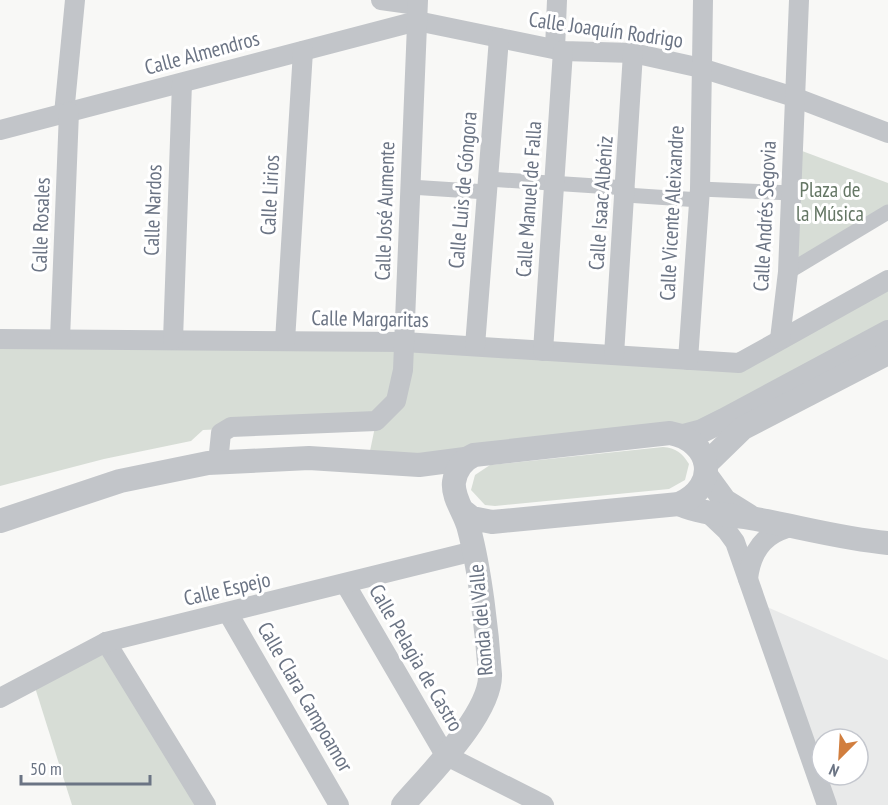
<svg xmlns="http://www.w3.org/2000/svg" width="888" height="805" font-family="'PT Sans Narrow',sans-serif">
  <rect width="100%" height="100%" fill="#f8f8f6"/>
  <!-- built -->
  <path fill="#e9eaea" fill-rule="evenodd" d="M756,602L888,660V805H827ZM822,739H858V775H822Z"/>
  <!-- green -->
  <g fill="#d7ddd6">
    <path d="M794,148L888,183V212L788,272Z"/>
    <path d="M888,280V331L683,436L465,459L370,451L376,422L203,430L191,441L104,459L0,486V339L404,342L739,363Z"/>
    <path d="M663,447C676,448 682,453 689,464L685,480L669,489L495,506L485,505L471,490L475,475L490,465Z"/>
    <path d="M106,642L206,805H72L33,681Z"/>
  </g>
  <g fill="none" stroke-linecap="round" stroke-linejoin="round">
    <!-- pedestrian -->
    <g stroke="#c2c5c9" stroke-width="15">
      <path d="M488,179L627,188"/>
      <path d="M410,187L487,192"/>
      <path d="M700,189L792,193"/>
      <path d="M626,195L700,200"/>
      <path d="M788,272L888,212"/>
    </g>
    <!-- minor -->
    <g stroke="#c2c5c9" stroke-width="20">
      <path d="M381,0L417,5"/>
      <path d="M555,49L557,0"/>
      <path d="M64,114L75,0"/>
      <path d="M0,130L417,21L563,51L633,53L701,68L794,97L888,133"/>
      <path d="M0,339L404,342L739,363L888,280"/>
      <path d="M60,339L69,112"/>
      <path d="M780,339L788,272L799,0"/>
      <path d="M173,340L182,83"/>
      <path d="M285,341L303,51"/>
      <path d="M475,346L499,38"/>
      <path d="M543,351L563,51"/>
      <path d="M614,355L633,53"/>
      <path d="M688,360L700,189L703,0"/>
      <path d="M218,463L221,433L231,427L376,421L396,401L403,370L418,0"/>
      <path d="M709,514L727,531L735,542L827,805"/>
      <path d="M748,579C751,552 764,532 793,527"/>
      <path d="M346,585L445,755L544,805"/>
      <path d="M228,613L339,805"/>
      <path d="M106,642L206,805"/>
      <path d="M0,698L106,642L474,551"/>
    </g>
    <!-- tertiary -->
    <g stroke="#c2c5c9" stroke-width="24">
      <path d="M683,436L702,431L724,420L888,332"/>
      <path d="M706,464L743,428L888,353"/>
      <path d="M706,475L725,501L749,516"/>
      <path d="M679,504C704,515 730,514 756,519C800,527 843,539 888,543"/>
      <path d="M0,521L120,481L208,463L309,458L419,465L465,459"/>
      <path d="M403,805C428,776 492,713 490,674C487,632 480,570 469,529C466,514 452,498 454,482C456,469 463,460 474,455L670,433C712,441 720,486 679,504L492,522L472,518L462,510"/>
    </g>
  </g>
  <g text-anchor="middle" stroke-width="6" stroke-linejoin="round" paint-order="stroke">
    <!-- street labels -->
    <g font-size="21" fill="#6b7484" stroke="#fff">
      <text transform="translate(606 30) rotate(8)" y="7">Calle Joaquín Rodrigo</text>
      <text transform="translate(202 53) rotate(-15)" y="7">Calle Almendros</text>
      <text transform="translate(463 190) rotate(-85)" y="7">Calle Luis de Góngora</text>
      <text transform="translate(270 195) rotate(-87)" y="7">Calle Lirios</text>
      <text transform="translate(529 199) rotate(-86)" y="7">Calle Manuel de Falla</text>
      <text transform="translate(601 203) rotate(-86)" y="7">Calle Isaac Albéniz</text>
      <text transform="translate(153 210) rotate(-88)" y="7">Calle Nardos</text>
      <text transform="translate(385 211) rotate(-88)" y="7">Calle José Aumente</text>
      <text transform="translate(672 213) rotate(-87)" y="7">Calle Vicente Aleixandre</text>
      <text transform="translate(765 216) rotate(-87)" y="7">Calle Andrés Segovia</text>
      <text transform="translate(41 225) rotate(-88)" y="7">Calle Rosales</text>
      <text transform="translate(370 319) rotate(1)" y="7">Calle Margaritas</text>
      <text transform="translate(227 589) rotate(-13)" y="7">Calle Espejo</text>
      <text transform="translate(481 620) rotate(-95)" y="7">Ronda del Valle</text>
      <text transform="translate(416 658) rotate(60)" y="7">Calle Pelagia de Castro</text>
      <text transform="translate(305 697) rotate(60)" y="7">Calle Clara Campoamor</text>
    </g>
    <!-- park labels -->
    <g font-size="21" fill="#657765" stroke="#fff">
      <text x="830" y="197">Plaza de<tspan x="830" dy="24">la Música</tspan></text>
    </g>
  </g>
  <!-- north arrow -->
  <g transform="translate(840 757) rotate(204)"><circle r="28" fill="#ffffff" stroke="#c4c7ce" stroke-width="1.5"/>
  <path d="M0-4.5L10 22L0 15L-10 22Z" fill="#d17e3e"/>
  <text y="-9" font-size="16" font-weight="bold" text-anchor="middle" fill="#6b7484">N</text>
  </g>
  <!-- scale -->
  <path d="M21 775v9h129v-9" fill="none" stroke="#6b7484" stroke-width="3"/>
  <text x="30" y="775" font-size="18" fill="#6b7484" stroke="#ffffff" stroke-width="4.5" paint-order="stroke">50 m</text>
</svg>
